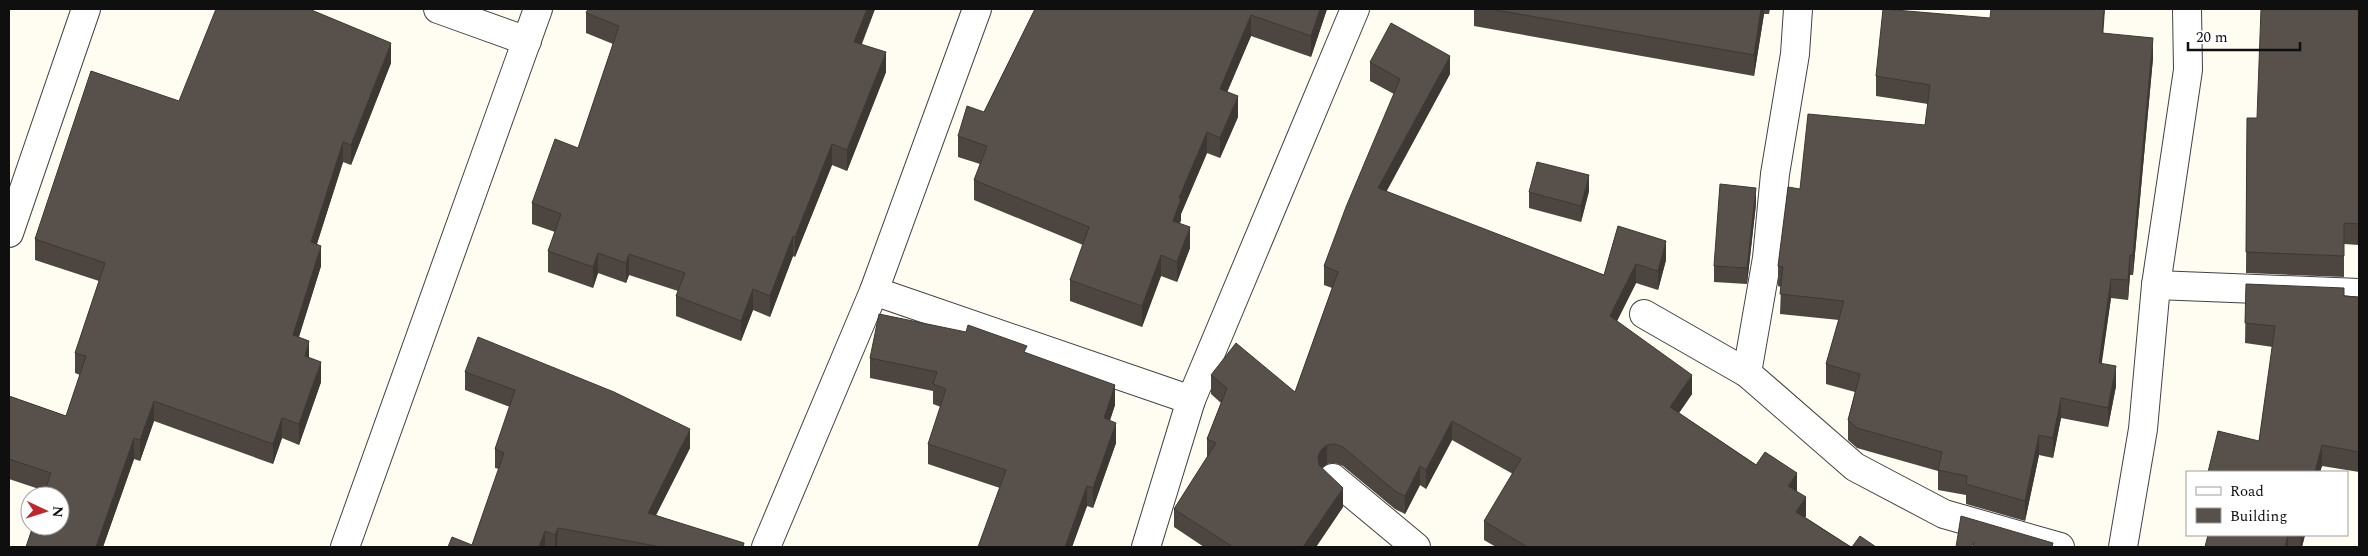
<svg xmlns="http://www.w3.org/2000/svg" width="2368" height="556" font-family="Spectral,serif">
  <rect width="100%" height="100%" fill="#fffcf1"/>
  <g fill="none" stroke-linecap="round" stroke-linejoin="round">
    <!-- minor casing -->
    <g stroke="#424242" stroke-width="30">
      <g id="minor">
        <path d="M438,9L527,41"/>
        <path d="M9,233L86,9"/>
        <path d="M2156,285L2359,293"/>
        <path d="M874,291L1191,400"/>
        <path d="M1644,314L1747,373L1855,467L1944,514L2060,547"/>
        <path d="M1747,373L1767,258L1775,174L1795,54L1798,9"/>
        <path d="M1333,478L1416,547"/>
        <path d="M345,547L538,9"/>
        <path d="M766,547L874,291L977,9"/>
        <path d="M1146,547L1191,400L1355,9"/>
        <path d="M2123,547L2143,429L2156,285L2188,70L2187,9"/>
      </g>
    </g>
    <!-- minor -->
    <use href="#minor" stroke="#fff" stroke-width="28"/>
  </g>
  <!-- wall -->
  <g fill="#4c4540">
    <path d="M588,9H875L862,44L886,72L847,171L832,165L795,257L793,256L770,317L753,310L741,341L676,316V296L678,291L629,275L626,283L598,273L593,288L548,272V251L555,232L532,224V203L578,148L613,44L586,33V13Z"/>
    <path d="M1035,9H1327L1311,57L1251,36L1227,92L1238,117L1220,158L1207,153L1181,214V220L1180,223L1190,248L1177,282L1161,276L1142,327L1070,301V280L1083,245L974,200V180L980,164L958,157V136L984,112Z"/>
    <path d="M1474,9H1770L1769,14H1764L1754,76L1474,26Z"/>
    <path d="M2359,9V245L2344,244V277L2246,273L2247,118H2257Z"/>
    <path d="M2103,33L2153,58L2133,275H2130L2128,300L2111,298L2101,364L2116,386L2108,427L2061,418L2053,458L2039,455L2025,521L1966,504V495L1938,490V471L1857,448L1848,440V420L1855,392L1826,384V364L1839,320L1780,314L1781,287L1778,286V266L1800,189L1925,125L1928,104L1876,96V76Z"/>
    <path d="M1370,62L1450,74L1386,192L1604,275L1618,226L1666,260L1658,290L1636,283L1617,321L1692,394L1679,413L1797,492L1806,516L1805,517L1851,547H1496L1484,540V521L1513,474L1452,440L1426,489L1420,485L1405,514L1395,509L1343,466L1335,463L1327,464L1322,468L1343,507L1316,547H1204L1174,527V509L1207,458V439L1221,403L1211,394V375L1295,392L1332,288L1324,285V266L1394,94L1370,81Z"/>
    <path d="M391,63L351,165L343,162L317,244L321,266L299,337L309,357L321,382L299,445L282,438L273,464L154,421L140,461L134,459L103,547H26L45,491L9,479V396L66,416L80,375L75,373V353L99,281L35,260V239L179,101Z"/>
    <path d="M1589,191L1581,222L1529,208V192Z"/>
    <path d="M1756,204L1747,284L1714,282V266Z"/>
    <path d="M2246,284L2359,297V472L2322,466L2320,472H2208L2259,441L2273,347L2245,343Z"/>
    <path d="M1027,353L1115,405L1110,420L1116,443L1093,508L1087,506L1072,547H978L1000,488L928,464V444L941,407L933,404V391L870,378V358Z"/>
    <path d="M465,372L690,448L656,515L744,547H448L472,545L499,469L495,468V449L510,407L465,390Z"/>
    <path d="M2208,535H2305L2302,547H2205Z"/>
  </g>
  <!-- shaded-wall -->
  <g fill="#3e3834">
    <path d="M867,9H875L854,62V42Z"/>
    <path d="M1320,9H1327L1311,57V36Z"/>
    <path d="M1761,9H1764V14L1754,76V55Z"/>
    <path d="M2104,9H2105L2102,53V33Z"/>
    <path d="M1251,15V36L1220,109V89Z"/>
    <path d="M2153,38V58L2133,275V255Z"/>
    <path d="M391,43V63L351,165V145Z"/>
    <path d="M886,52V72L847,171V150Z"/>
    <path d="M1450,56V74L1378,207V188Z"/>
    <path d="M1238,96V117L1220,158V138Z"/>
    <path d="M1207,132V153L1181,214V220L1173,242V221L1179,198Z"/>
    <path d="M343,142V162L311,262V242Z"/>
    <path d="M832,144V165L795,257V237Z"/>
    <path d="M1589,175V191L1581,222V206Z"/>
    <path d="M1756,188V204L1747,284V268Z"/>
    <path d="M1190,227V248L1177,282V262Z"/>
    <path d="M793,236V256L770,317V296Z"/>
    <path d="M1666,241V260L1658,290V271Z"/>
    <path d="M321,246V266L293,355V335Z"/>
    <path d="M598,253V273L593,288V267Z"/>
    <path d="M629,254V275L626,283V263Z"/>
    <path d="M1161,255V276L1142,327V306Z"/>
    <path d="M2130,255V275L2128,300V280Z"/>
    <path d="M1636,264V283L1610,335V316Z"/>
    <path d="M2111,279V298L2099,383V363Z"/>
    <path d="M753,289V310L741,341V321Z"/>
    <path d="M309,341V361L305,356Z"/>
    <path d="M321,362V382L299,445V424Z"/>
    <path d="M2116,366V386L2108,427V408Z"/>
    <path d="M1692,375V394L1670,426V407Z"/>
    <path d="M1115,385V405L1104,438V418Z"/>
    <path d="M2061,398V418L2053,458V438Z"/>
    <path d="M154,401V421L140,461V440Z"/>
    <path d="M282,418V438L273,464V444Z"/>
    <path d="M1452,421V440L1426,489V470Z"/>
    <path d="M1116,423V443L1093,508V488Z"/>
    <path d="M690,429V448L648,531V513Z"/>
    <path d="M2039,435V455L2025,521V501Z"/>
    <path d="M134,438V459L103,547H96Z"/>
    <path d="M1327,445V464L1321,468L1318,475V456L1321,450Z"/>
    <path d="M2322,445V466L2320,472H2315Z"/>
    <path d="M1420,466V485L1405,514V496Z"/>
    <path d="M1797,473V492L1788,486Z"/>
    <path d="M1087,486V506L1072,547H1065Z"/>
    <path d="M1343,488V507L1316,547H1303Z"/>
    <path d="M1806,497V516L1796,531V512Z"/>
    <path d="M558,528L557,547H555V535Z"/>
    <path d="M545,531V547H539Z"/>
    <path d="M2288,535V547H2285Z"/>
    <path d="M2301,535H2305L2302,547H2300Z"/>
  </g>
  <!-- building -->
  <g fill="#58504b" stroke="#3e3834">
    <path d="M216,9H309L391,43L351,145L343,142L311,242L321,246L293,335L309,341L305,356L321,362L299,424L282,418L273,444L154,401L140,440L134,438L96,547H26L33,526H60V496H43L51,473L9,459V396L66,416L86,356L75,353L105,263L35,239L91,71L179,101Z"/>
    <path d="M588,9H867L854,42L886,52L847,150L832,144L795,237L793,236L770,296L753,289L741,321L676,296L685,273L629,254L626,263L598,253L593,267L548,251L561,214L532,203L555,139L578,148L619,26L586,13Z"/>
    <path d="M1035,9H1320L1311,36L1251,15L1220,89L1238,96L1220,138L1207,132L1179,198L1181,199L1173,221L1190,227L1177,262L1161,255L1142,306L1070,280L1089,227L974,180L987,146L958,136L967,106L984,112Z"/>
    <path d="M1490,9H1761L1754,55Z"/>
    <path d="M1883,9L1990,18L1991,9H2104L2102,33L2153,38L2133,255H2130L2128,280L2111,279L2099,363L2116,366L2108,408L2061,398L2053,438L2039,435L2025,501L1966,484L1967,476L1938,470L1942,452L1857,428L1848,420L1860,374L1826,364L1844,301L1780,294L1783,267L1778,266L1788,187L1800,189L1808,114L1925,125L1930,85L1876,76Z"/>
    <path d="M2261,9H2359V224L2344,223V256L2246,252L2247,118H2257Z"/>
    <path d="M1391,23L1450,56L1378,188L1604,275L1618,226L1666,241L1658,271L1636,264L1610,316L1692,375L1670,407L1756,465L1765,452L1797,473L1788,486L1806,497L1796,512L1851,547H1527L1484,521L1521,459L1452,421L1426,470L1420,466L1405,496L1395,491L1343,447L1335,444L1327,445L1321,450L1318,456L1319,465L1343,488L1303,547H1233L1174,509L1216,443L1207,439L1227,388L1211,375L1236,343L1295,392L1338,272L1324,266L1346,207L1400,79L1370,62Z"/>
    <path d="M1537,162L1589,175L1581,206L1529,192Z"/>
    <path d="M1720,184L1756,188L1747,268L1714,266Z"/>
    <path d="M2246,284L2344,288V296L2359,297V452L2322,445L2315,472H2208L2218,431L2259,441L2275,326L2245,323Z"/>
    <path d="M879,314L966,332L968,325L1027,346L1024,352L1115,385L1104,418L1116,423L1093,488L1087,486L1065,547H1067H978L1006,470L928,444L946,389L933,384L937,372L870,358Z"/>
    <path d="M478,337L614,392L690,429L648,513L744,543L743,547H661L558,528L555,535L545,531L539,547H448L452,537L472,545L504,453L495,449L515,390L465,372Z"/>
    <path d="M1961,516L2053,543L2052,547H1973L1974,542L1971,547H1956Z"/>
    <path d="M2208,535H2288L2285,547H2205Z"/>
    <path d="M2291,535H2301L2300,537Z"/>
    <path d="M1860,536L1876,547H1852Z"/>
  </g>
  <!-- border -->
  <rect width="2368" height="556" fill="none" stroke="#0f0f0f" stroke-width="20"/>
  <!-- legend -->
  <rect x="2186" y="471" width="162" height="65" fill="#ffffff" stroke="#9f9f9f"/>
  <rect x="2196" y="487" width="25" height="8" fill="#ffffff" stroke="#9f9f9f"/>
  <text x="2230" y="496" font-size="15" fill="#0f0f0f">Road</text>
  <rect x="2196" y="508" width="25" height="15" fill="#58504b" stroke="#9f9f9f"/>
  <text x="2230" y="521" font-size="15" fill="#0f0f0f">Building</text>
  <!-- north arrow -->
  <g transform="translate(45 511) rotate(94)"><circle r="24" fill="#ffffff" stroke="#9f9f9f"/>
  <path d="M0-4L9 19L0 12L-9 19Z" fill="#be282c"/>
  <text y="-8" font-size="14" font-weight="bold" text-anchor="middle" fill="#0f0f0f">N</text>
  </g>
  <!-- scale -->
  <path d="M2188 42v8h112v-8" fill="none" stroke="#0f0f0f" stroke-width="2.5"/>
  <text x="2196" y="42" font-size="15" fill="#0f0f0f" stroke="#ffffff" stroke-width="4" paint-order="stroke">20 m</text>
</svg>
